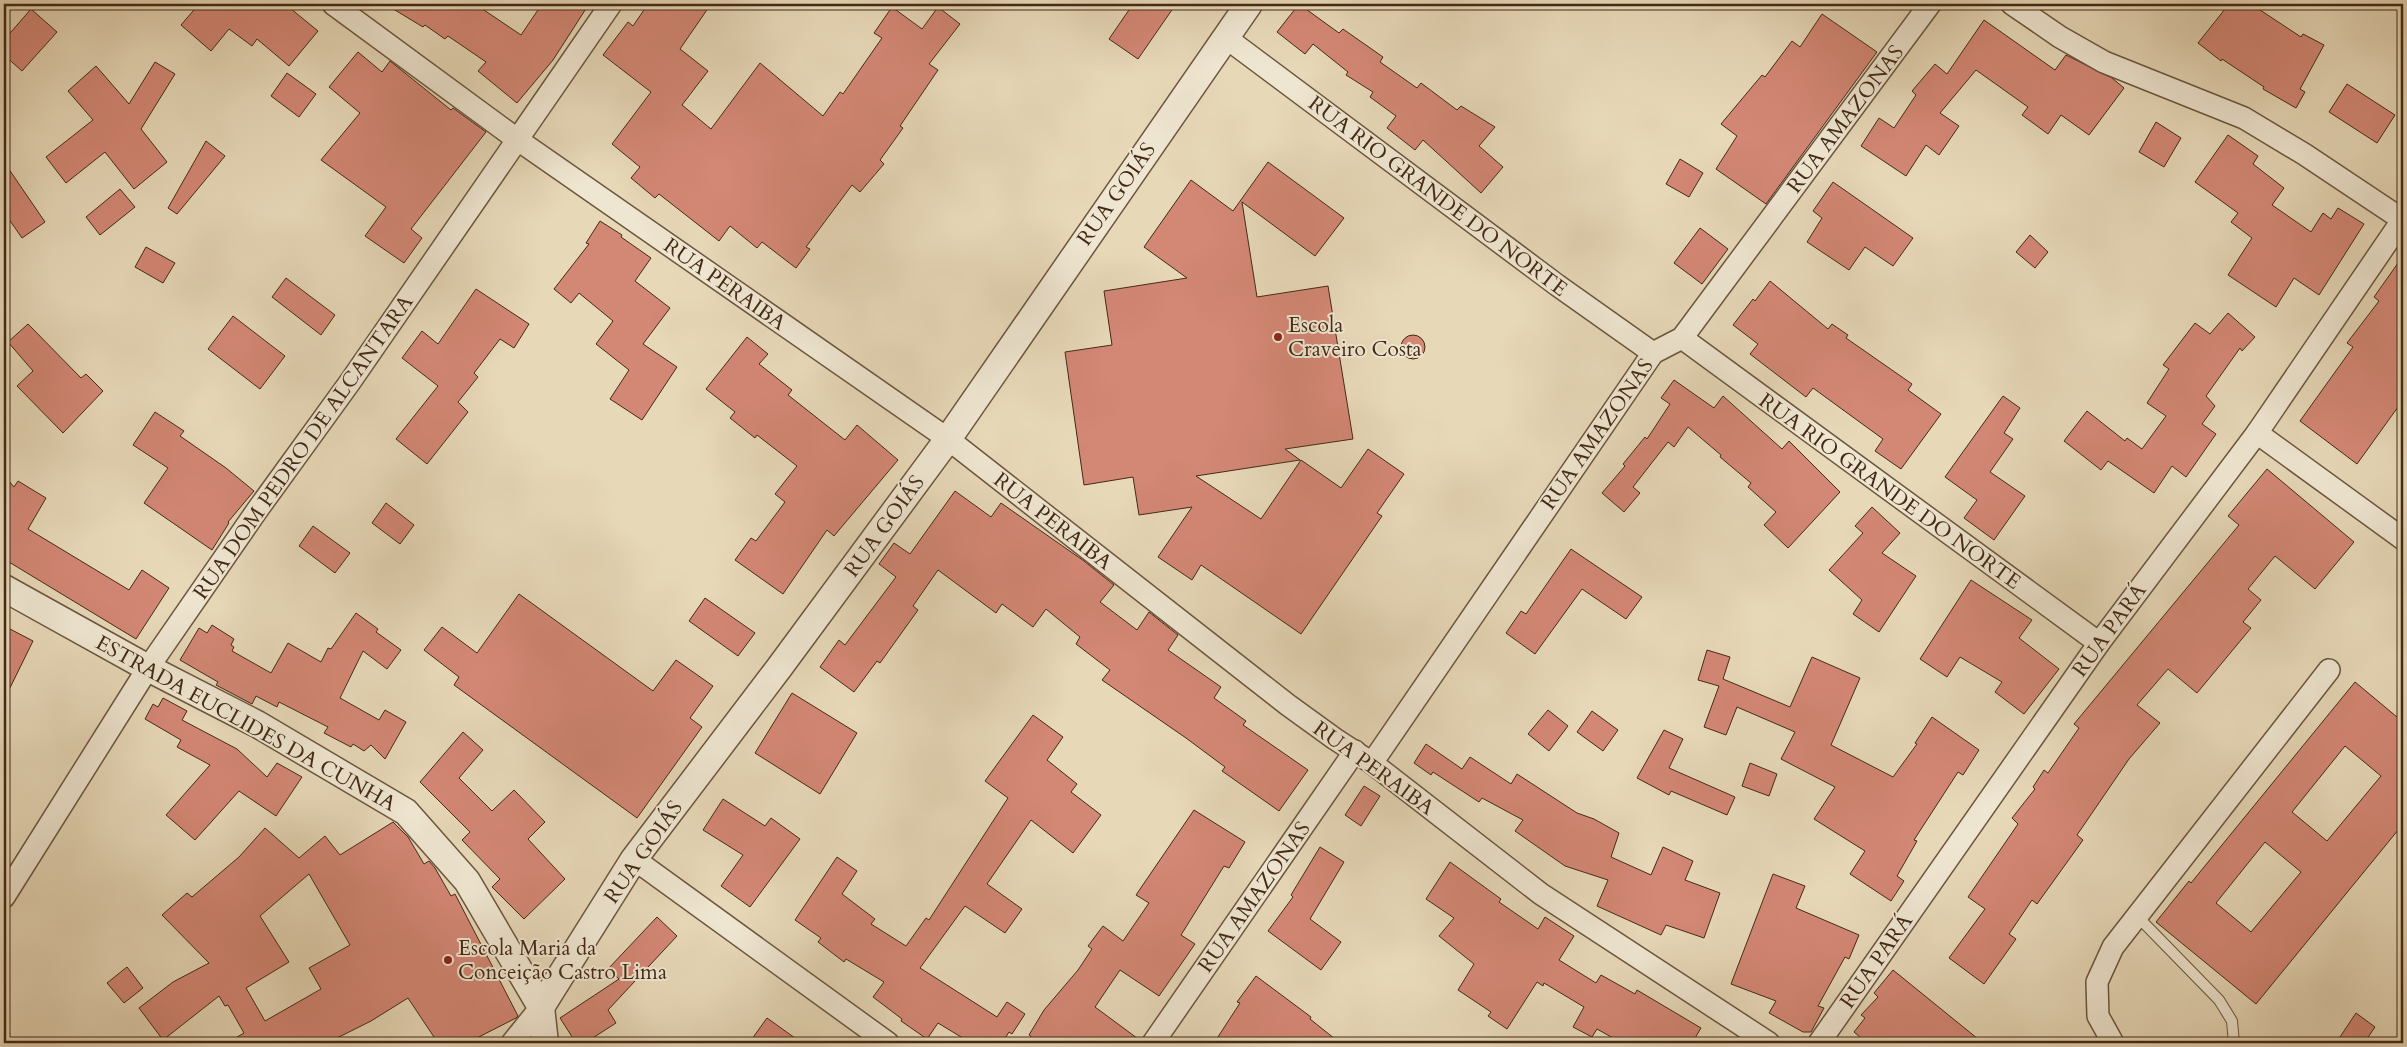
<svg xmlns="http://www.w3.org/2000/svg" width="2407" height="1047" font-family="Cardo,serif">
  <rect width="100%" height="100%" fill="#e7d8b8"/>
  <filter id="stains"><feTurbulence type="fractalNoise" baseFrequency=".004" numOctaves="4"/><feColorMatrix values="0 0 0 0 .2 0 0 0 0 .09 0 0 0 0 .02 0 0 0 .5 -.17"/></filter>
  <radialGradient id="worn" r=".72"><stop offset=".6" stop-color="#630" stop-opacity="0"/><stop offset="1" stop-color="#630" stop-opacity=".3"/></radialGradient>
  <!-- building -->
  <g fill="#d38775" stroke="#432a16" fill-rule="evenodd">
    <path d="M199,4H285L318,31L289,66L257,39L252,46L229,29L211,51L181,25Z"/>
    <path d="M385,4H475L521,35L542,4H589L553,60L517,103L478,71L486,62L448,36L445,39L425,25L423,27Z"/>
    <path d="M648,4H711L680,49L708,71L682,105L711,129L760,63L823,116L840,92L843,94L882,38L874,33L892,7L922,29L938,7L960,24L929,64L938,70L900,126L903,128L880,160L884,164L860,192L852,185L806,247L810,249L796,268L762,242L757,248L730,226L719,241L659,194L655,198L631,178L640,167L612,144L651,92L603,55L628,22L633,26Z"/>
    <path d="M1133,4H1176L1138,59L1109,39Z"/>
    <path d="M1299,4L1339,33L1343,29L1383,57L1380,62L1417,88L1421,83L1457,110L1461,106L1495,127L1479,146L1503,167L1481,193L1423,140L1415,150L1387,128L1396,116L1370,97L1373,92L1346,75L1348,72L1313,44L1305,54L1277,32Z"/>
    <path d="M2229,4H2251L2301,37L2303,34L2324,45L2300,89L2305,92L2296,108L2263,89L2264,87L2222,59L2221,61L2198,43Z"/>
    <path d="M31,9L57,32L22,71L4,55V40Z"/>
    <path d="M1822,14L1877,52L1766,204L1716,169L1737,136L1721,124L1762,75L1765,77L1792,41L1800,47Z"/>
    <path d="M1984,20L2055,70L2066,55L2112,78L2124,88L2089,135L2061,115L2048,134L2022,115L2028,107L1976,70L1940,113L1959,126L1939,155L1926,145L1906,176L1861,146L1879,118L1894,128L1916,95L1912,91L1935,64L1947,74Z"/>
    <path d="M358,52L382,72L390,61L451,110L453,108L486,132L411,229L422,238L404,263L365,236L386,207L321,160L360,113L329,87Z"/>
    <path d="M155,62L175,74L141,129L167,162L134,189L105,152L66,183L46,157L93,120L68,91L96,66L129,104Z"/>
    <path d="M287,73L316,94L299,117L271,96Z"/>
    <path d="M2347,84L2395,115L2377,143L2329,112Z"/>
    <path d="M2156,122L2181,138L2164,167L2139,152Z"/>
    <path d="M2228,135L2258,156L2253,164L2284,188L2272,205L2311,232L2323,213L2331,219L2338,208L2364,224L2319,295L2294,278L2276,307L2228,275L2252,238L2231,222L2238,213L2195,182Z"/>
    <path d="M206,141L225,156L177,214L168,208Z"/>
    <path d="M1680,159L1703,173L1689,197L1666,184Z"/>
    <path d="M4,162L45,222L22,238L4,212Z"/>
    <path d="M1268,162L1344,218L1315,256L1242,202L1257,297L1328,286L1353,439L1285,449L1300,460L1196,476L1261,519L1301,460L1341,488L1368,449L1404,474L1377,513L1382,516L1301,634L1201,565L1192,580L1158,557L1192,507L1139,515L1133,477L1084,485L1065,352L1112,345L1104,291L1187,278L1144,247L1191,180L1233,211Z"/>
    <path d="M1833,182L1913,238L1893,266L1865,247L1849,270L1807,242L1822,218L1813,211Z"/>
    <path d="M120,189L135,207L100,235L86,217Z"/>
    <path d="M600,221L622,235L621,237L651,258L635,281L670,308L643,344L677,367L642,420L610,399L629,370L596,344L613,321L579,293L571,303L554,289L589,244L586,243Z"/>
    <path d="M1700,228L1728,249L1702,284L1674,263Z"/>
    <path d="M2030,235L2048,252L2035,268L2016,252Z"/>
    <path d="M146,247L175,263L163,283L135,267Z"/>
    <path d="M2403,256V400L2357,464L2300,421L2353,347L2347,343L2379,301L2374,297Z"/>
    <path d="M286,278L335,315L321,335L272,297Z"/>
    <path d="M1770,281L1828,329L1832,324L1848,335L1846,338L1912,384L1908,390L1941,414L1901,469L1875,451L1883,439L1813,388L1806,397L1750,354L1758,344L1733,325L1753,299L1755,301Z"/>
    <path d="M476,289L529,324L514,348L500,339L474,373L478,377L458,402L468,412L427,464L396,439L438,386L402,358L422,331L438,344Z"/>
    <path d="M2228,313L2255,337L2242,351L2240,348L2206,396L2215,406L2202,424L2216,434L2186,477L2172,466L2154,493L2108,461L2101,470L2064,441L2087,411L2125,441L2127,438L2142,449L2166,416L2147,403L2169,369L2163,365L2195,323L2210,334Z"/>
    <path d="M233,316L285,356L260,389L208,349Z"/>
    <path d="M28,324L81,378L86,374L103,391L63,433L17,386L33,371L8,342Z"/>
    <circle cx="1413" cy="347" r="12"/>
    <path d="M747,337L768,354L759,364L792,390L788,395L845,440L857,425L898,460L834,536L827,530L783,594L735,560L751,538L756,541L785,502L775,494L797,466L757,435L755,438L730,418L735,412L706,389Z"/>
    <path d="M1674,380L1714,408L1723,396L1782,449L1789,441L1840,492L1788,548L1764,525L1776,512L1748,487L1751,483L1720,457L1721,455L1688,427L1674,447L1668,442L1633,487L1640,493L1624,512L1602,493L1625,466L1623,464L1645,437L1647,439L1670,404L1661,398Z"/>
    <path d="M2003,396L2020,408L2004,433L2013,439L1990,472L2025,496L1994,540L1964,518L1977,500L1945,477Z"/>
    <path d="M155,412L184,431L180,436L226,468L254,491L228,522L229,523L212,550L144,503L168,468L133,445Z"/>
    <path d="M2267,469L2354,542L2315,589L2275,556L2248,589L2261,600L2243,622L2251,628L2197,693L2168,669L2137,705L2160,723L2129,759L2077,835L2083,840L2037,904L2032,900L2009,934L2016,939L1984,984L1949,958L1985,909L1968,897L2018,824L2012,818L2035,789L2033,787L2044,770L2048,773L2079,728L2074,724L2239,525L2228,516Z"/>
    <path d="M4,475L14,487L18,481L46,498L28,529L129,590L142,570L169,588L136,639L4,559Z"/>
    <path d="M955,491L991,517L1001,503L1084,561L1114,585L1100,602L1137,630L1149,612L1178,635L1168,650L1221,687L1214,698L1246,721L1243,725L1308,770L1279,811L1222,771L1225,767L1186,738L1102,680L1110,670L1076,644L1080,637L1046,609L1033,627L1002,604L996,613L938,570L913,606L918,610L880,663L877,661L854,692L820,667L839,640L845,645L896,577L879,564L894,543L910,554Z"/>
    <path d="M386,503L414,525L400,544L372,523Z"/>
    <path d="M1872,507L1900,533L1882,553L1916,576L1879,632L1853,614L1862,600L1829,570L1863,533L1855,526Z"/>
    <path d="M313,526L350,553L335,573L299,546Z"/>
    <path d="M1571,549L1642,597L1626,619L1582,589L1535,654L1506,633L1521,611L1526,614Z"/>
    <path d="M1971,580L2032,620L2019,638L2059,669L2024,714L1995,692L2002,682L1960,657L1947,677L1920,659Z"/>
    <path d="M519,594L653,691L676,660L713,686L690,718L702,727L637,818L454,685L459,677L424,650L442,627L477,653Z"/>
    <path d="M705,598L755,633L738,656L689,621Z"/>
    <path d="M356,613L378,629L376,632L401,650L387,669L363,651L340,698L379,720L385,710L406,722L385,759L371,745L364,751L353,744L351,747L324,733L328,727L279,702L277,707L256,696L252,704L216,685L218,682L180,660L199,628L207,633L212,625L234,639L231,645L234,647L232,651L271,673L288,643L321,662L328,648L331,649Z"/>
    <path d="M10,629L33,641L4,700V640Z"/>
    <path d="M1707,650L1730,657L1723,679L1790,707L1812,657L1860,678L1831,745L1893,777L1917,744L1915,743L1932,717L1979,750L1963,775L1958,772L1914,840L1917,841L1897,876L1904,881L1891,901L1850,874L1865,851L1814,819L1835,787L1781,759L1795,732L1737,707L1726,735L1704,727L1719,686L1698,680Z"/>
    <path d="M2355,682L2403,722V824L2256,1004L2156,922L2189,881L2191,883ZM2345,746L2381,776L2327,841L2292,812ZM2265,842L2301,872L2251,932L2216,903Z"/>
    <path d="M792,693L857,733L820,794L755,753Z"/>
    <path d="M163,698L187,711L182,720L237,749L267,777L277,763L302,777L276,816L239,791L195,840L166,815L210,765L177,747L181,740L145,719L153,704L158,707Z"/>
    <path d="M1548,710L1568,726L1549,751L1528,734Z"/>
    <path d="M1592,711L1618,730L1603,751L1577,732Z"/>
    <path d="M1033,715L1063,737L1047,760L1077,784L1071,792L1101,815L1073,853L1031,820L987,884L1022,909L1005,933L965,906L920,968L997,1017L1007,1002L1025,1014L1012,1034L1009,1032L1002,1043H971L938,1023L927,1039L901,1021L902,1019L873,997L884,982L846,959L844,962L818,942L821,938L795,920L837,857L857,871L842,894L875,919L871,924L906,946L926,918L929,920L1008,798L985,781Z"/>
    <path d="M1664,730L1683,739L1669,768L1735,797L1727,815L1671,791L1669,795L1637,778Z"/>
    <path d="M463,732L483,750L459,778L492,811L514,790L545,822L528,839L565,879L524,919L492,887L500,879L462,840L470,832L420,782Z"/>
    <path d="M1426,744L1462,769L1470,757L1511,784L1517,774L1577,813L1594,819L1619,833L1611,857L1651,875L1663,847L1693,861L1685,880L1720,893L1704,938L1666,925L1661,935L1597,906L1608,880L1565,866L1515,831L1523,820L1482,798L1479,802L1433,772L1431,775L1414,763Z"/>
    <path d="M1750,763L1777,774L1769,796L1742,786Z"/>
    <path d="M1364,786L1380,796L1361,826L1345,815Z"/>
    <path d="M723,799L765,826L771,818L800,839L750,907L721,886L743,855L703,830Z"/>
    <path d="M1194,810L1245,842L1229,868L1224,866L1181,935L1195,944L1159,996L1120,970L1095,1007L1141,1041V1043H1040L1029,1035L1044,1010L1078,970L1092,949L1088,946L1103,926L1123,941L1149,903L1136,895Z"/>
    <path d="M393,822L408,837L424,864L429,861L435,868L451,896L455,894L518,1016L516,1018L467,1043H438L408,998L371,1021L327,1043H227L244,1033L228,1005L225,1006L219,996L163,1040L139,1008L173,982L209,963L162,915L187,893L192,897L239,857L265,828L299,858L325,836L340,855ZM309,874L350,945L309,968L321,989L265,1021L246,988L289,962L260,916Z"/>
    <path d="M1320,847L1344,862L1310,919L1341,942L1321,970L1268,931L1293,897L1291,895Z"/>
    <path d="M1450,862L1501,899L1499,902L1538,929L1545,917L1574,936L1559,960L1596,983L1601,975L1635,994L1637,990L1701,1028L1692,1043H1622L1597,1029L1592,1037L1573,1027L1584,1007L1544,983L1543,986L1537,982L1507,1029L1488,1016L1491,1012L1458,990L1474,964L1439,936L1454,918L1426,899Z"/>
    <path d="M1773,874L1805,886L1796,908L1859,935L1849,959L1845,957L1818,1006L1824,1008L1811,1032H1803L1769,1013L1776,1001L1731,984Z"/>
    <path d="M657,917L677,936L608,1010L616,1023L585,1043H576L560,1018L619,979L608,969Z"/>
    <path d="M127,967L143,988L124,1003L107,983Z"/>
    <path d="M1893,970L1983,1043H1867L1854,1032L1865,1018L1861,1015L1878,997L1874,993Z"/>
    <path d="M1256,976L1311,1017L1310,1019L1340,1043H1214L1240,1003L1237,1002Z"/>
    <path d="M2356,1013L2375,1027L2364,1043H2336Z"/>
    <path d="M767,1018L802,1043H749Z"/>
  </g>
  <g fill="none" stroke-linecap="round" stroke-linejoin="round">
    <!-- service casing -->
    <g stroke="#6c563e" stroke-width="12">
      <path id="service" d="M2137,916L2219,1000L2232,1021L2234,1043"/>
    </g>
    <!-- minor casing -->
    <g stroke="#6c563e" stroke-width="24">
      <g id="minor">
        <path d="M333,4L518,140L948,439L1288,705L1335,739L1372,763L1541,894L1769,1043"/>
        <path d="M2012,4L2060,37L2104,62L2244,118L2304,154L2403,220"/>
        <path d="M1225,37L1557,285L1653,353"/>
        <path d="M1682,338L2099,643"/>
        <path d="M2257,433L2403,539"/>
        <path d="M1372,763L1653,353L1682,338L1930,4"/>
        <path d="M634,859L888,1043"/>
        <path d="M4,897L148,668L258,509L350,382L611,4"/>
        <path d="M512,1043L541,1007"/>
        <path d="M1153,1043L1355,751"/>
        <path d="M1819,1043L2099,643L2257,433L2403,219"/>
        <path d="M2113,1043L2098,1016L2097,982L2113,947L2329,670"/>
      </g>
    </g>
    <!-- tertiary casing -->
    <g stroke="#6c563e" stroke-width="29">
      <g id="tertiary">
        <path d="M4,588L148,668L257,724L406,812L467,881L541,1007L545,1043"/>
        <path d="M541,1007L634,859L779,668L948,439L1249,4"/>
      </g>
    </g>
    <!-- service -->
    <use href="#service" stroke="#efe6d1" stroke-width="10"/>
    <!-- minor -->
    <use href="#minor" stroke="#efe6d1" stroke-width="21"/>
    <!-- tertiary -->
    <use href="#tertiary" stroke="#efe6d1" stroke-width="26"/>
  </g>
  <!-- markers -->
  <g fill="#8f2418" stroke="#efe6d1" stroke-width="2">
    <circle cx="1278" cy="337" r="5"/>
    <circle cx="448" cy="960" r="5"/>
  </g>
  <g text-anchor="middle" stroke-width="4" stroke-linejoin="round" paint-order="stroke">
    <!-- street labels -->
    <g font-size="21" fill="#432a16" stroke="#efe6d1">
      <text transform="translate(1845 119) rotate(-53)" y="7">RUA AMAZONAS</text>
      <text transform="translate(1116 194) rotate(-55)" y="7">RUA GOIÁS</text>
      <text transform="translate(1438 196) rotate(37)" y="7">RUA RIO GRANDE DO NORTE</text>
      <text transform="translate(725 284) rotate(35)" y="7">RUA PERAIBA</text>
      <text transform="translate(1597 434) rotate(-55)" y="7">RUA AMAZONAS</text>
      <text transform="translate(303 447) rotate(-55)" y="7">RUA DOM PEDRO DE ALCANTARA</text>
      <text transform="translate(1890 491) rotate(36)" y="7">RUA RIO GRANDE DO NORTE</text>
      <text transform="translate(1053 521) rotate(38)" y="7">RUA PERAIBA</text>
      <text transform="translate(884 526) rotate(-54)" y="7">RUA GOIÁS</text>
      <text transform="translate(2109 630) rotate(-54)" y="7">RUA PARÁ</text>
      <text transform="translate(246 723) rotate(29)" y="7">ESTRADA EUCLIDES DA CUNHA</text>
      <text transform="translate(1374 768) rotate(36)" y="7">RUA PERAIBA</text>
      <text transform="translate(643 852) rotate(-55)" y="7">RUA GOIÁS</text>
      <text transform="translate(1254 897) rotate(-55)" y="7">RUA AMAZONAS</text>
      <text transform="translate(1876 961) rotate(-55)" y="7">RUA PARÁ</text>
    </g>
    <!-- poi labels -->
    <g font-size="21" fill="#432a16" stroke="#efe6d1" text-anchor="start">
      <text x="1288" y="332">Escola<tspan x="1288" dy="24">Craveiro Costa</tspan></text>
      <text x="458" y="955">Escola Maria da<tspan x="458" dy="24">Conceição Castro Lima</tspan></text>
    </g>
  </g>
  <!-- margin -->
  <rect width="2407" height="1047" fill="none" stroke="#e7d8b8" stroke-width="20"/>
  <rect x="5" y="5" width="2397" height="1037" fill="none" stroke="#432a16" stroke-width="2.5"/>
  <rect x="10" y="10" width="2387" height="1027" fill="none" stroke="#432a16"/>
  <rect width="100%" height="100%" filter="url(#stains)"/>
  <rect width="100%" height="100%" fill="url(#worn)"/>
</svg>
